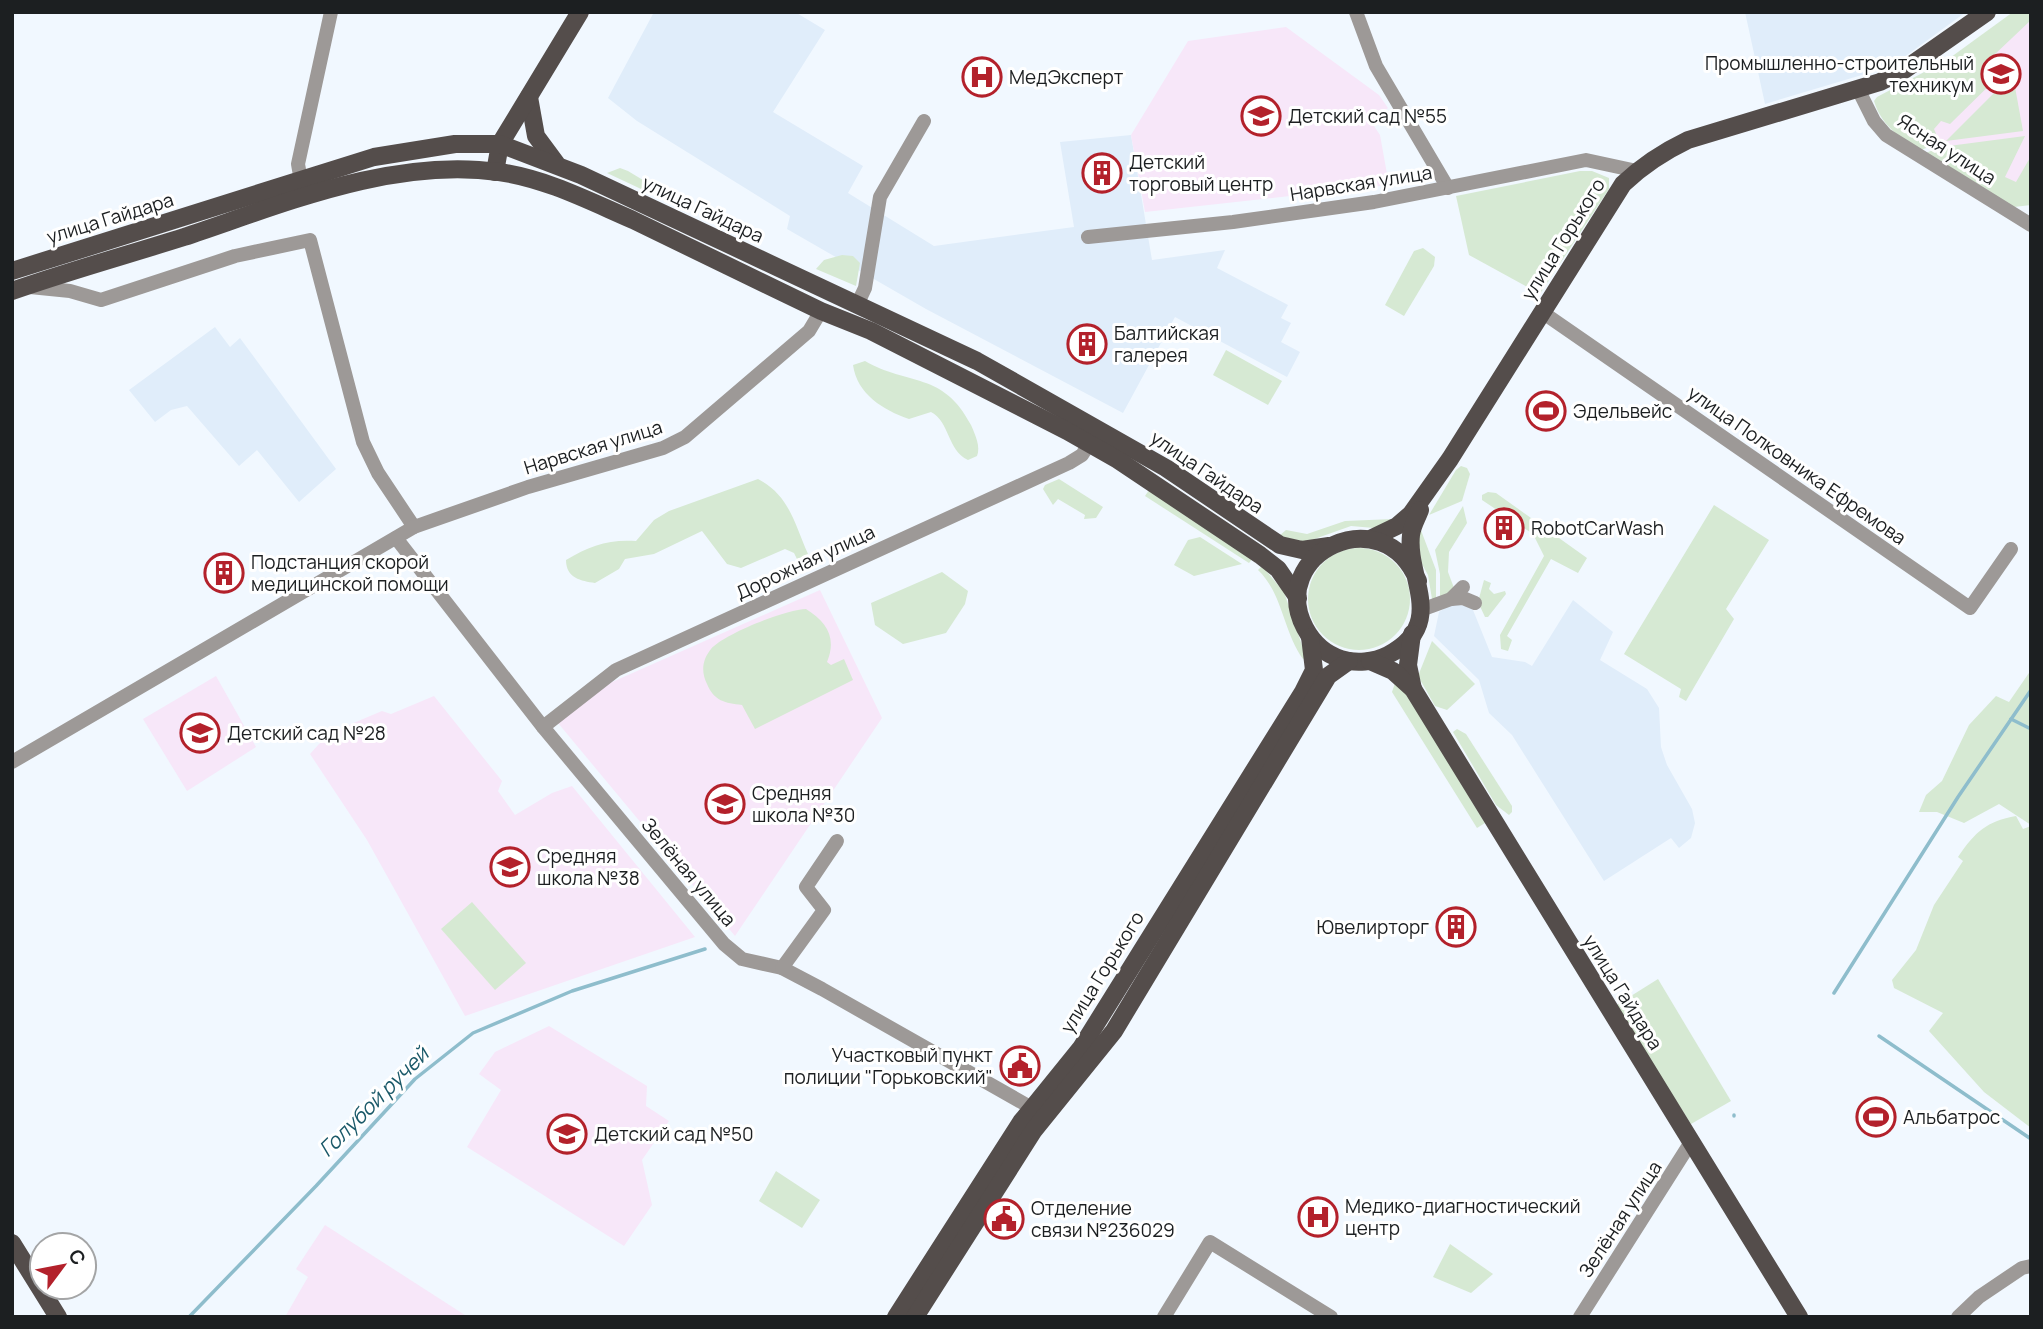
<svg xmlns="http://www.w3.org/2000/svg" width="2043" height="1329" font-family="Manrope,sans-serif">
  <rect width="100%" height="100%" fill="#f1f8ff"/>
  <!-- built -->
  <g fill="#e0edfa">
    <path d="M654,12H795L825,30L773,112L863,166L848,193L934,246L1074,227L1060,142L1131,135L1152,260L1225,250L1217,268L1288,305L1281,318L1291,323L1281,342L1300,352L1287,377L1175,317L1123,413L926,309L787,229L790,216L637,121L608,98Z"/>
    <path d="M1745,12H1966L1892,66L1765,104Z"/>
    <path d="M215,327L230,347L240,338L336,469L299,502L257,450L239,466L187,406L171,410L155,422L129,390Z"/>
    <path d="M1573,600L1613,632L1600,660L1647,689L1659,708L1661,747L1667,765L1692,809L1695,823L1691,838L1679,848L1671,838L1604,881L1512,735L1489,713L1479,680L1434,636L1439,612L1451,604L1467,606L1473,610L1492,657L1525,662L1532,666Z"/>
  </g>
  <!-- education -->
  <g fill="#f7e7f9">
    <path d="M2031,18V200L1913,130Z"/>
    <path d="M1286,27L1379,95L1388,108L1372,123L1380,135L1389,185L1145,212L1131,135L1188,41Z"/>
    <path d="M820,590L882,718L735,936L558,723L610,683Z"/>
    <path d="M216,676L256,747L187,791L143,719Z"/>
    <path d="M434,696L502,781L498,791L515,815L552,793L572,786L695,937L465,1016L367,840L310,754L319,744L344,727L382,711L391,714Z"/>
    <path d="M549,1026L647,1086L646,1106L669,1121L642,1160L652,1205L624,1246L467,1147L501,1090L479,1074L495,1052Z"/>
    <path d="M325,1225L468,1317H285L308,1277L296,1269Z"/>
  </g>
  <!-- green -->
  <g fill="#d6e9d3">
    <path d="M2013,12H2031V20L1993,56L2007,68L1950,124L1941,121L1934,129L1940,143L1918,151C1899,136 1881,125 1874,101L1877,97L1947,60Z"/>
    <path d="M2013,76L2023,131L1946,141L2008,79Z"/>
    <path d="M2025,136L2005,177L2016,182L2031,156V205L2014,207L1923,154L1941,147Z"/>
    <path d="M620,168L628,171L676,200L673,204L607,173Z"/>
    <path d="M1580,171H1592L1609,178V189L1540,294L1469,255L1456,196Z"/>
    <path d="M1423,248L1435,257L1434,266L1404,316L1385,305L1414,251Z"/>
    <path d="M842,255L853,256L860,263L856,286L816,269L824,260Z"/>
    <path d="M1226,350L1282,381L1268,405L1213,375Z"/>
    <path d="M865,361C908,386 943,371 971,425C975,434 981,447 977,456L968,460C947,450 950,422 931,412L909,419C883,410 857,394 853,365Z"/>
    <path d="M1461,466L1467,468L1470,474L1462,501L1429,515L1456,470Z"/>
    <path d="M758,479C790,496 794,523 808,554L797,559L794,553L785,549L741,568L727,564L702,531L654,554L625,559L619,569L595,583C581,581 566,578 566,560C589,546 609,539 636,541L654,520L669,511Z"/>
    <path d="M1059,479L1103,507L1096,518L1084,519L1085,515L1058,499L1053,505L1043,489L1045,485Z"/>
    <path d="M1149,490L1253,558L1249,563L1145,496Z"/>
    <path d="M1488,492L1496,493L1587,558L1578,573L1551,559L1507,636L1512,640L1508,651L1501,649L1500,635L1544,556L1533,534L1482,500V495Z"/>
    <path d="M1714,505L1769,540L1726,609L1734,619L1686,701L1679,697L1681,689L1624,654Z"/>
    <path d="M1463,506L1467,523L1449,552L1448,572L1454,588L1440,600V574L1435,550Z"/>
    <path d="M1393,519L1374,528L1351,526L1306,542L1279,536L1286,530L1307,534L1345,521Z"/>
    <path d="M1419,525L1436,570V603L1432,599L1428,575L1417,555Z"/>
    <path d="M1200,537L1242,564L1194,576L1174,565L1188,540Z"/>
    <circle cx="1359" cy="599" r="51"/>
    <path d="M1262,566L1284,592L1306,657L1303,659C1283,631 1283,594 1258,570Z"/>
    <path d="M942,572L968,591L965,604L946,633L903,644L875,625L871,603Z"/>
    <path d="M1484,580L1491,583L1489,589L1494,594L1505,591L1506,594L1488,617H1485L1478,602Z"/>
    <path d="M806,609C827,622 837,638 827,662L831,665L844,659L853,680L755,729L742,705C725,703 714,701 707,684C701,672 702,660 711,649C724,634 787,609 806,609Z"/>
    <path d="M1432,641L1475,684L1447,710L1435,706L1418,676Z"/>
    <path d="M2031,670V825L1999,804L1964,823L1937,812H1919L1926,795L1942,781L1969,725L1996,696L2009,702Z"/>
    <path d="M1399,681L1485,823L1477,828L1392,692L1395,683Z"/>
    <path d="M1457,729L1466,734L1512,806V812L1509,815L1496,805L1453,732Z"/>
    <path d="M2016,816L2023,829L2031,826V1128L1984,1092L1929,1031L1943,1013L1894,988L1892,980L1916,950L1934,905L1963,861L1958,857C1975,832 1987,821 2016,816Z"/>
    <path d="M472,902L526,963L495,990L441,929Z"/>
    <path d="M1658,979L1731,1101L1691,1124L1615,1006Z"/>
    <path d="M776,1171L820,1200L802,1228L759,1201Z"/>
    <path d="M1450,1244L1493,1274L1471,1293L1433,1277Z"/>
  </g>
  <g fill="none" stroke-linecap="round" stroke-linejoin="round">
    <!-- stream -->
    <g stroke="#8ebdcc" stroke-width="3.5">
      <path d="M2011,719L2031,729"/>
      <path d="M1834,993L1958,797L2031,690"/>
      <path d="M1879,1036L2031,1139"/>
      <path d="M1734,1116V1115"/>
      <path d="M189,1317L316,1186L415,1079L473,1033L572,991L705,949"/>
    </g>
    <!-- minor -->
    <g stroke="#9d9997" stroke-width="14">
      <path d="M1356,12L1376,66L1448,188"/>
      <path d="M1858,89L1874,121L1886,135L2031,225"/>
      <path d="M301,181L298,164L331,12"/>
      <path d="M1088,237L1233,222L1374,202L1586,160L1637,171"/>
      <path d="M30,287L70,291L101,300L235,256L310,240L363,442L378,473L414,527"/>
      <path d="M857,305L865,288L880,197L924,121"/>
      <path d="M1542,312L1970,608L2011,549"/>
      <path d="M396,538L543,727L724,944L742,959L782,968L822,989L1039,1112"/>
      <path d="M1451,599L1463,598L1475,603"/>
      <path d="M1421,610L1451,599L1463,587"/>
      <path d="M543,727L616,670L1069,463L1082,455L1089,444"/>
      <path d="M12,762L414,527L528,487L663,448L685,437L809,331L821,311"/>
      <path d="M782,968L824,910L806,887L837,841"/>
      <path d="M1164,1317L1210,1242L1331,1317"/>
      <path d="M1580,1317L1691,1142"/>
      <path d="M1958,1317L1979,1297L2022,1268L2031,1266"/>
    </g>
    <!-- major -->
    <g stroke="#544d4b" stroke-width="18">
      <path d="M529,97L536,136L556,163"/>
      <path d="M495,172L500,144L580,12"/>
      <path d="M12,271L374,157L455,144H500L581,175L977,361L1166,468L1280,545L1302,550L1329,546"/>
      <path d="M12,291C69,271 127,255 184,237C283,204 393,157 499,172C547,179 589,201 633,220L821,311L871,331L1067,431L1118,460L1260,555L1278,569L1298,598"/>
      <path d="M1370,539L1397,526L1411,514L1450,459L1623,184C1643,165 1663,152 1688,140L1880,82L1904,70L1987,12"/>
      <path d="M1418,581C1383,496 1266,554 1305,628C1313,643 1325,654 1341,659C1356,664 1374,662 1388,655C1448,624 1406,578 1411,535C1412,526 1417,518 1420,510"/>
      <path d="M1412,634L1408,665L1413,689"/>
      <path d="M1370,661L1393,671L1413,689L1799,1317"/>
      <path d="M12,1243L58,1317"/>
      <path d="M896,1317L1021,1122L1081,1048L1303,692L1314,670L1310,637"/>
      <path d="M915,1317L1034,1130L1114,1031L1328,676L1349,661"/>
    </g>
  </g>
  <!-- icons -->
  <defs>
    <g id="university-ring" transform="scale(2.0125)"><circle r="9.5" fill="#fff" stroke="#b3212b" stroke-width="1.5"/><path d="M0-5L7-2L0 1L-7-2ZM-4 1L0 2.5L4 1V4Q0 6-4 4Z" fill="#b3212b"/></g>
    <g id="hospital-ring" transform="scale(2.0125)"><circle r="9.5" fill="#fff" stroke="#b3212b" stroke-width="1.5"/><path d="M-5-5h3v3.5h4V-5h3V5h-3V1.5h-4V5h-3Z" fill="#b3212b"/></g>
    <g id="school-ring" transform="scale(2.0125)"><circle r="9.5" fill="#fff" stroke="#b3212b" stroke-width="1.5"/><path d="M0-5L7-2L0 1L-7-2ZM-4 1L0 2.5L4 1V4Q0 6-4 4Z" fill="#b3212b"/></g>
    <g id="building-ring" transform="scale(2.0125)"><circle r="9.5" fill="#fff" stroke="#b3212b" stroke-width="1.5"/><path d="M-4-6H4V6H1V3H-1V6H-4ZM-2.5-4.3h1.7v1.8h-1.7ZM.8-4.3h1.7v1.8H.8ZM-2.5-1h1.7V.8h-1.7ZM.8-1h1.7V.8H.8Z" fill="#b3212b"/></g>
    <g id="stadium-ring" transform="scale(2.0125)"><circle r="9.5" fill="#fff" stroke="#b3212b" stroke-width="1.5"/><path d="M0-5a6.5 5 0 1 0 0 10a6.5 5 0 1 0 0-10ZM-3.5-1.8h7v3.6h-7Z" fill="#b3212b"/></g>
    <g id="civic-ring" transform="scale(2.0125)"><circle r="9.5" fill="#fff" stroke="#b3212b" stroke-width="1.5"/><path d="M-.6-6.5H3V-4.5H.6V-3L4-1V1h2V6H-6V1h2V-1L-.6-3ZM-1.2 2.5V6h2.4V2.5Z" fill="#b3212b"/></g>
  </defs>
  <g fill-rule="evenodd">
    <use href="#university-ring" x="2001" y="74"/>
    <use href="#hospital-ring" x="982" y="77"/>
    <use href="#school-ring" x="1261" y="116"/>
    <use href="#building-ring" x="1102" y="173"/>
    <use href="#building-ring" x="1087" y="344"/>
    <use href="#stadium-ring" x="1546" y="411"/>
    <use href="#building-ring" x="1504" y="528"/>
    <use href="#building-ring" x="224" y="573"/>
    <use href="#school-ring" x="200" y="733"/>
    <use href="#school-ring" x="725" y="804"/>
    <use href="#school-ring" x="510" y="867"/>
    <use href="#building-ring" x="1456" y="927"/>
    <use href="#civic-ring" x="1020" y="1066"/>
    <use href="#stadium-ring" x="1876" y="1117"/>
    <use href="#school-ring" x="567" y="1134"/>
    <use href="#hospital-ring" x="1318" y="1217"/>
    <use href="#civic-ring" x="1004" y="1219"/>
  </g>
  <g text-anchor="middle" stroke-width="6" stroke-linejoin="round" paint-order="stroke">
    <!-- poi labels -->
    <g font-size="19" fill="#1c1f21" stroke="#fff" text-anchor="start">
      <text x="1974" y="70" text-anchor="end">Промышленно-строительный<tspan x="1974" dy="22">техникум</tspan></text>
      <text x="1009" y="84">МедЭксперт</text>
      <text x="1288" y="123">Детский сад №55</text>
      <text x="1129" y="169">Детский<tspan x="1129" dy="22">торговый центр</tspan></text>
      <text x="1114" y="340">Балтийская<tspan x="1114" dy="22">галерея</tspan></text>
      <text x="1573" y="418">Эдельвейс</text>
      <text x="1531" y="535">RobotCarWash</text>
      <text x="251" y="569">Подстанция скорой<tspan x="251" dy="22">медицинской помощи</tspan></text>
      <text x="227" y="740">Детский сад №28</text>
      <text x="752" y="800">Средняя<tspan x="752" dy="22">школа №30</tspan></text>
      <text x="537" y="863">Средняя<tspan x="537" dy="22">школа №38</tspan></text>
      <text x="1429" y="934" text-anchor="end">Ювелирторг</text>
      <text x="993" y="1062" text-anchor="end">Участковый пункт<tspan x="993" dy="22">полиции "Горьковский"</tspan></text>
      <text x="1903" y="1124">Альбатрос</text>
      <text x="594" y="1141">Детский сад №50</text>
      <text x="1345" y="1213">Медико-диагностический<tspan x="1345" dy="22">центр</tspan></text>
      <text x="1031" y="1215">Отделение<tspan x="1031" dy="22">связи №236029</tspan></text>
    </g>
    <!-- street labels -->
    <g font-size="19" fill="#1c1f21" stroke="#fff">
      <text transform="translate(1947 149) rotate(33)" y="7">Ясная улица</text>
      <text transform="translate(1361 183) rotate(-9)" y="7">Нарвская улица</text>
      <text transform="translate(703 209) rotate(25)" y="7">улица Гайдара</text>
      <text transform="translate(110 218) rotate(-17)" y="7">улица Гайдара</text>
      <text transform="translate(1563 239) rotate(-58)" y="7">улица Горького</text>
      <text transform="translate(593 447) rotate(-17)" y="7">Нарвская улица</text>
      <text transform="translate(1797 465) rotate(35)" y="7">улица Полковника Ефремова</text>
      <text transform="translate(1207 472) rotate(34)" y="7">улица Гайдара</text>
      <text transform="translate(805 562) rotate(-25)" y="7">Дорожная улица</text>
      <text transform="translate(689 872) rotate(50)" y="7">Зелёная улица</text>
      <text transform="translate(1102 972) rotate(-58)" y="7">улица Горького</text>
      <text transform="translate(1623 992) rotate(58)" y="7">улица Гайдара</text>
      <text transform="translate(1620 1219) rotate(-57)" y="7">Зелёная улица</text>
    </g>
    <!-- water labels -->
    <g font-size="21" font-style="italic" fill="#1a5969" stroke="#fff">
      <text transform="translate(374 1102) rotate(-45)" y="7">Голубой ручей</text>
    </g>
  </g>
  <!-- border -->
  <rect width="2043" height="1329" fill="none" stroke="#1c1f21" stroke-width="28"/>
  <!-- north arrow -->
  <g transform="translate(63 1266) rotate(58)"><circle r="33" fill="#ffffff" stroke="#a4a5a6" stroke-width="2"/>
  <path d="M0-5L12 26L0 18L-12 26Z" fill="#b3212b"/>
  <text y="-10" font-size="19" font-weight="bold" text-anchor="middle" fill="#1c1f21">С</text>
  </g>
</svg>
